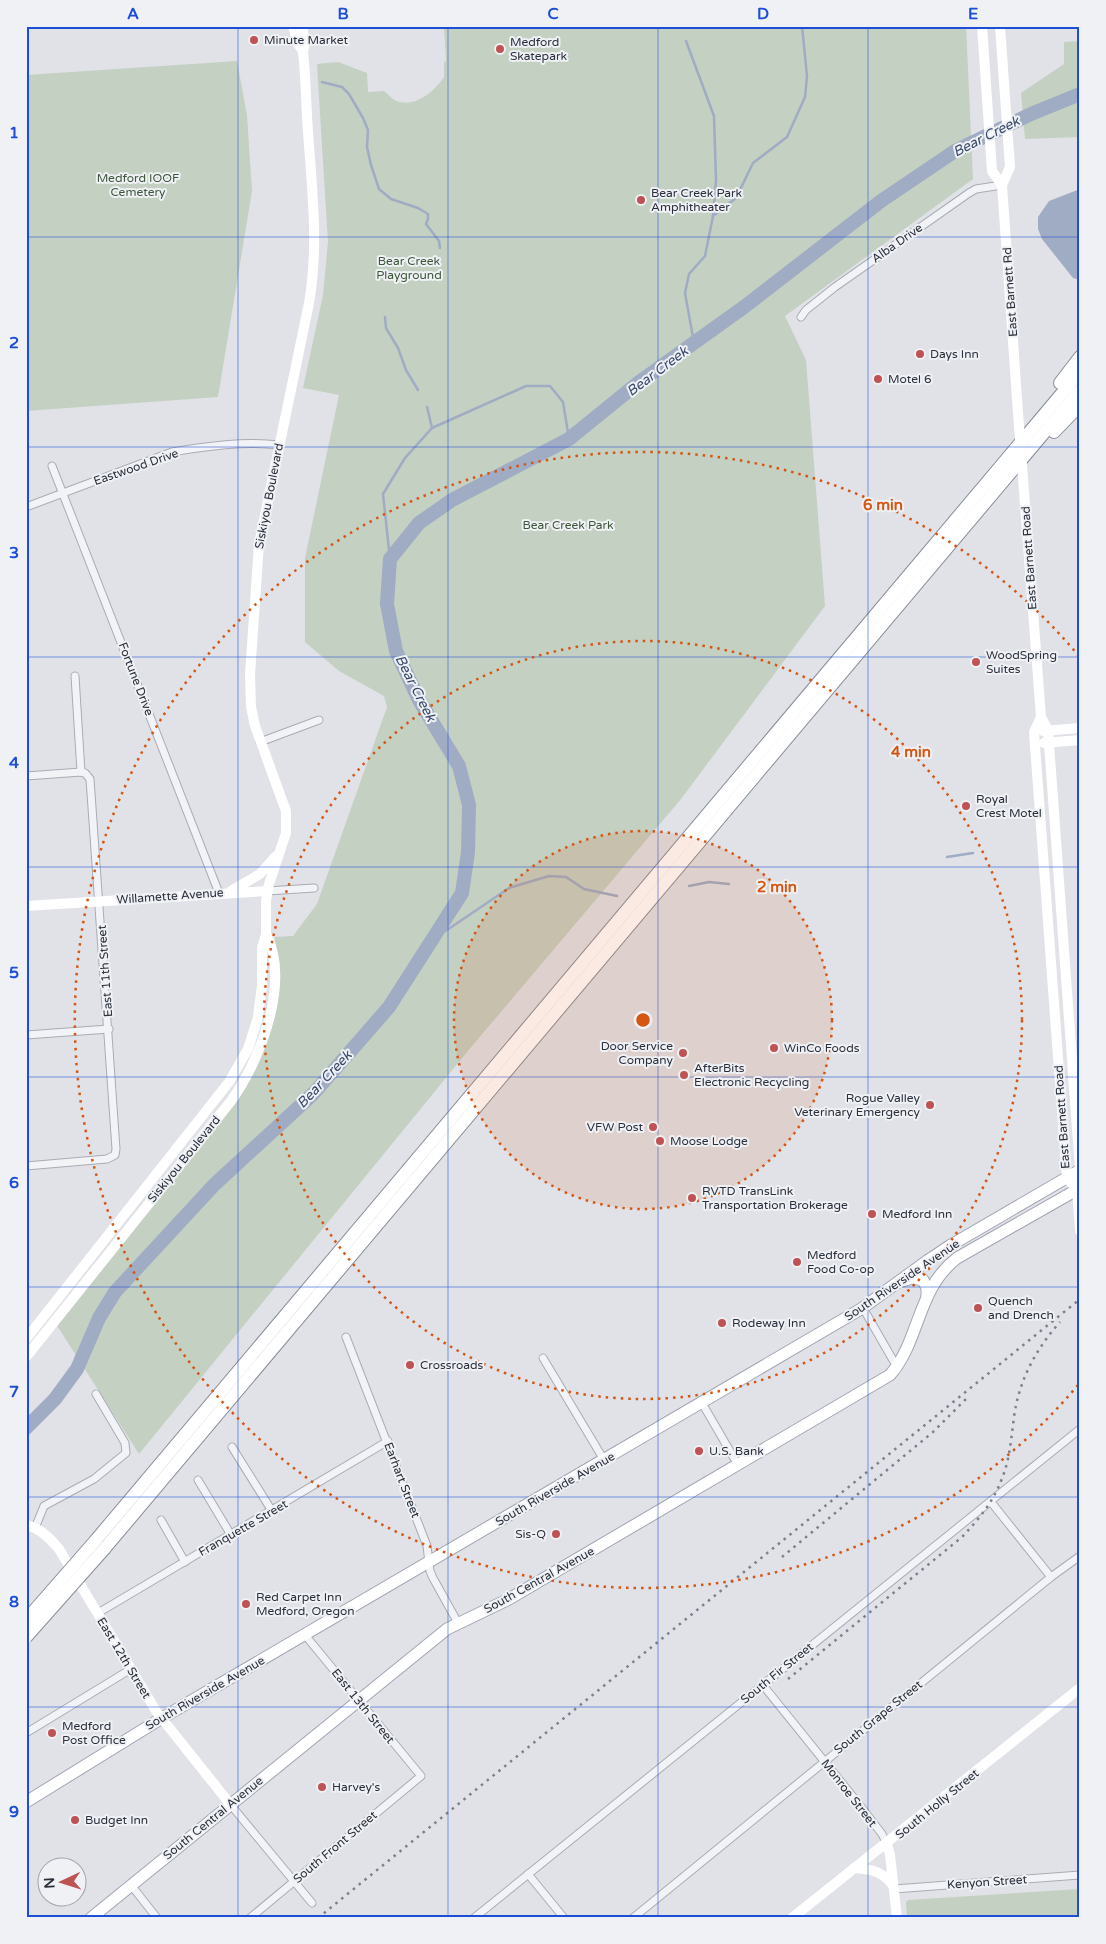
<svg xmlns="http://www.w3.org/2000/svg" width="1106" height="1944" font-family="'Varela Round',sans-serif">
  <rect width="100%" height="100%" fill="#e0e2e7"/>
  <!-- green -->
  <g fill="#c4d0c2">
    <path d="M444,26H966L973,179L785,316L806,360L825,606L681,799L467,1052L139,1454L56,1324L249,1079L277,966L275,937L293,936L317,904L387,707L384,696L339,671L305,642V558L339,395L303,388L323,295L328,242L317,64L338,62L367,73L368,92L384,91C388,94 392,99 396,101C415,108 434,92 444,77V62L446,61Z"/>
    <path d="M1080,41V137L1025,139L1021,93L1064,64V42Z"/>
    <path d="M237,61L247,115L252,191L218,397L26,411V75Z"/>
    <path d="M1080,1889V1918H907L906,1902L908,1900Z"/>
  </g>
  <!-- water -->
  <path fill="#9facc3" d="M1080,189V280L1073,278L1042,239L1038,229V217L1049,201Z"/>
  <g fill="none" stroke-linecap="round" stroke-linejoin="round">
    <!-- stream -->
    <g stroke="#9facc3" stroke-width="2.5">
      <path d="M686,41L714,116L716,180L713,216L705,256L689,274L685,293L694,343"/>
      <path d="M322,82L342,87L349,94L363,118L368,130L367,147L371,165L379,189L391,199L418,208L428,214V219L426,224L439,241L440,248"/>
      <path d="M713,216L736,198L753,163L787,137L805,97L807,76L802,26"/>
      <path d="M385,317L386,328L398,348L406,370L418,390"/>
      <path d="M432,428L526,386H550L563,402L569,439"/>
      <path d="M390,559L383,494L405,458L432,428L427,407"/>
      <path d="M947,857L973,853"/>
      <path d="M689,886L709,882L729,884"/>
      <path d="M433,937L447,930L509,888L549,876L566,877L584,889L617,896"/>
    </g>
    <!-- river -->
    <path stroke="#9facc3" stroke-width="14" d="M26,1428L55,1399L77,1369L99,1318L115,1292L214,1185L314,1093L389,1007L462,893L468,852L469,805L459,766L419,700L396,651L387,604L390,559L419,523L452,500L569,439L638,383L744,307L881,201L955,151L1031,114L1080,94"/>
    <!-- street casing -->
    <g stroke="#a9acb4" stroke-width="9">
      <g id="street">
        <path d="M801,317L806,310L835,287L969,193L976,189L1002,185"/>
        <path d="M52,466L219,893"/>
        <path d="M26,507L172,452C207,446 244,441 279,445"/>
        <path d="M75,676L81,772"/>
        <path d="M260,742L319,720"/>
        <path d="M26,776L81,772L85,773L90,779L116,1149L115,1155L107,1159L26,1166"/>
        <path d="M267,891L314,888"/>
        <path d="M26,1035L109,1029"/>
        <path d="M863,1308L897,1367"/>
        <path d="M346,1337L427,1546L430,1571L433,1578L458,1623"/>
        <path d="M543,1358L604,1460"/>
        <path d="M702,1403L738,1465"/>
        <path d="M232,1447L272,1511"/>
        <path d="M198,1480L231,1535"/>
        <path d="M991,1502L1051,1577"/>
        <path d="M161,1520L185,1562"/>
        <path d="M35,1528L44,1506L94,1479L126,1453L125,1443L96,1394"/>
        <path d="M98,1613L388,1441"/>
        <path d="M762,1684L858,1803L882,1834L887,1844"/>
        <path d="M26,1733L131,1669"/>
        <path d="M230,1804L312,1903"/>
        <path d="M528,1874L564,1918"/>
        <path d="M131,1885L157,1918"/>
        <path d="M894,1889L1080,1875"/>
        <path d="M250,1918L421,1776L305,1635"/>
        <path d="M474,1918L1080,1429"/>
        <path d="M633,1918L1051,1577L1080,1556"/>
      </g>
    </g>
    <!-- primary casing -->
    <g stroke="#a0a5b1" stroke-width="13">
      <g id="primary">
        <path d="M902,1281L913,1278L923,1280L927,1288V1296"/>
        <path d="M26,1802L162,1718L861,1309L927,1261L951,1245L1080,1170"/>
        <path d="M91,1918L447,1629L509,1599L890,1375C921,1339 916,1290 957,1258L1080,1188"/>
      </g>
    </g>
    <!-- highway casing -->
    <g stroke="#898e9c" stroke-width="14">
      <g id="highway">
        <path d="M1060,383L1080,357"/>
        <path d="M1054,432L1080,405"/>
        <path d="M96,1540L1080,372"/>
        <path d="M105,1548L1080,390"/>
      </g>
    </g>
    <!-- street -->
    <use href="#street" stroke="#f2f3f6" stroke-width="7"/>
    <!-- secondary -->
    <g stroke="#fff" stroke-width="10">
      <path d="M293,26L298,44L303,51"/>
      <path d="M982,26L992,171L1002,185"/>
      <path d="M1000,26L1010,167L1002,185L1017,399"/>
      <path d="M1025,505L1041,717L1048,730L1080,1170L1077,1189L1080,1231"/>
      <path d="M1041,717L1034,732L1066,1165L1067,1177L1071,1183"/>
      <path d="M1043,731L1080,728"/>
      <path d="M1044,743L1080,740"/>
      <path d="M231,891L260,874L276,856"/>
      <path d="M26,906L267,891"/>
      <path d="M26,1339L229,1082L248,1049L258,1017L262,985V948L266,934V901L269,884L286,833V811L255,726L251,707L250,674L259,544L309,303C319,246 312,189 308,132C306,105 306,78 303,52L305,43L302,26"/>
      <path d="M26,1357L231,1101C260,1061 291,982 266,934"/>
      <path d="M26,1525C40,1528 50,1538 59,1549L156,1711L230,1804"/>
      <path d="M887,1844L890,1855L897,1918"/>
      <path d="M854,1868C870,1869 882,1871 892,1884"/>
      <path d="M792,1918L1080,1688"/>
    </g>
    <!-- primary -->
    <use href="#primary" stroke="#fff" stroke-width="11"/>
    <!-- highway -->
    <use href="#highway" stroke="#fff" stroke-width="12"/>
    <!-- rail -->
    <g stroke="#7b808f" stroke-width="2.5" stroke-dasharray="2.5 5" stroke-linecap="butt">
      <path d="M782,1557L933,1432L966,1399"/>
      <path d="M788,1679L962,1537C978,1520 993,1502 1001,1481C1010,1460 1011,1439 1014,1417C1019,1380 1036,1349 1060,1322"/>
      <path d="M318,1918L1080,1299"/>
    </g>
    <!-- highway-bridge casing -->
    <g stroke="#898e9c" stroke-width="14" stroke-linecap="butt">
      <g id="highway-bridge">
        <path d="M26,1620L96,1540"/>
        <path d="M26,1637L105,1548"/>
      </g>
    </g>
    <!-- secondary-bridge -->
    <path stroke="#fff" stroke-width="10" d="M1017,399L1025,505"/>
    <!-- highway-bridge -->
    <use href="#highway-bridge" stroke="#fff" stroke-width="12"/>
  </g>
  <!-- grid -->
  <path fill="none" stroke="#1d4ed8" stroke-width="1" stroke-opacity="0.55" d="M238,26V1918M448,26V1918M658,26V1918M868,26V1918M26,237H1080M26,447H1080M26,657H1080M26,867H1080M26,1077H1080M26,1287H1080M26,1497H1080M26,1707H1080"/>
  <!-- distance rings -->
  <circle cx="643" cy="1020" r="189" fill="#d55511" fill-opacity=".12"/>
  <g fill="none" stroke="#d55511" stroke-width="2.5" stroke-dasharray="2.5 5">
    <circle cx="643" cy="1020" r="189"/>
    <circle cx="643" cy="1020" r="379"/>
    <path d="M1078 1385A568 568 0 1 1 1078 655"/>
  </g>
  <!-- markers -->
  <g fill="#be5255" stroke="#eff1f5" stroke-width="2">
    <circle cx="254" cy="40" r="5"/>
    <circle cx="500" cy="49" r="5"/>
    <circle cx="641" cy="200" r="5"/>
    <circle cx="920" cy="354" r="5"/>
    <circle cx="878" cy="379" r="5"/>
    <circle cx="976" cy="662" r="5"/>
    <circle cx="966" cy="806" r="5"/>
    <circle cx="774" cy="1048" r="5"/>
    <circle cx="683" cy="1053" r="5"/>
    <circle cx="684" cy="1075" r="5"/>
    <circle cx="930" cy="1105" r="5"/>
    <circle cx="653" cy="1127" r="5"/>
    <circle cx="660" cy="1141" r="5"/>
    <circle cx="692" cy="1198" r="5"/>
    <circle cx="872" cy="1214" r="5"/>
    <circle cx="797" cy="1262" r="5"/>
    <circle cx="978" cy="1308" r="5"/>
    <circle cx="722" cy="1323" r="5"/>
    <circle cx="410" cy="1365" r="5"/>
    <circle cx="699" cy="1451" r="5"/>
    <circle cx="556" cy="1534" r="5"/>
    <circle cx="246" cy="1604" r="5"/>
    <circle cx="52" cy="1733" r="5"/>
    <circle cx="322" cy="1787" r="5"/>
    <circle cx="75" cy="1820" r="5"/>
  </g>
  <g text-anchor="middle" stroke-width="4" stroke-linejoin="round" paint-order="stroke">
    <!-- poi labels -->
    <g font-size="12" fill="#2a2f3c" stroke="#eff1f5" text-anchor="start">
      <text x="264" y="44">Minute Market</text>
      <text x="510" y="46">Medford<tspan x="510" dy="14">Skatepark</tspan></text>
      <text x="651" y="197">Bear Creek Park<tspan x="651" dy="14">Amphitheater</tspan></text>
      <text x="930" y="358">Days Inn</text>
      <text x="888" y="383">Motel 6</text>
      <text x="986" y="659">WoodSpring<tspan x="986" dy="14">Suites</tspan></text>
      <text x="976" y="803">Royal<tspan x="976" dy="14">Crest Motel</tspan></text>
      <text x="673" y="1050" text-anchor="end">Door Service<tspan x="673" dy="14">Company</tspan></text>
      <text x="784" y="1052">WinCo Foods</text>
      <text x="694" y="1072">AfterBits<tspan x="694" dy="14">Electronic Recycling</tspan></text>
      <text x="920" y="1102" text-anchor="end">Rogue Valley<tspan x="920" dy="14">Veterinary Emergency</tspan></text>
      <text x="643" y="1131" text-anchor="end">VFW Post</text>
      <text x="670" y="1145">Moose Lodge</text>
      <text x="702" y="1195">RVTD TransLink<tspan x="702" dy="14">Transportation Brokerage</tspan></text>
      <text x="882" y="1218">Medford Inn</text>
      <text x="807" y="1259">Medford<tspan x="807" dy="14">Food Co-op</tspan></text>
      <text x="988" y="1305">Quench<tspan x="988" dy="14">and Drench</tspan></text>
      <text x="732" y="1327">Rodeway Inn</text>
      <text x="420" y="1369">Crossroads</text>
      <text x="709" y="1455">U.S. Bank</text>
      <text x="546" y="1538" text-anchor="end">Sis-Q</text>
      <text x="256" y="1601">Red Carpet Inn<tspan x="256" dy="14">Medford, Oregon</tspan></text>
      <text x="62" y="1730">Medford<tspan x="62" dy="14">Post Office</tspan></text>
      <text x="332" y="1791">Harvey's</text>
      <text x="85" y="1824">Budget Inn</text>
    </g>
    <!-- park labels -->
    <g font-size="12" fill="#3b5639" stroke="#eff1f5">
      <text x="138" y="182">Medford IOOF<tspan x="138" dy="14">Cemetery</tspan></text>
      <text x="409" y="265">Bear Creek<tspan x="409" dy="14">Playground</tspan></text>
      <text x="568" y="529">Bear Creek Park</text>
    </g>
    <!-- street labels -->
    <g font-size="12" fill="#2a2f3c" stroke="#eff1f5">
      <text transform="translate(897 243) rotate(-35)" y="4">Alba Drive</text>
      <text transform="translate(1010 292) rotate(-94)" y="4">East Barnett Rd</text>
      <text transform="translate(136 467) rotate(-19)" y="4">Eastwood Drive</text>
      <text transform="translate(269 496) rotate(-79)" y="4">Siskiyou Boulevard</text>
      <text transform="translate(1029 558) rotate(-94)" y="4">East Barnett Road</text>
      <text transform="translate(136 679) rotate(69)" y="4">Fortune Drive</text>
      <text transform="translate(170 896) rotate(-4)" y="4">Willamette Avenue</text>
      <text transform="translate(105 971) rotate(-94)" y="4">East 11th Street</text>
      <text transform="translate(1062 1117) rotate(-94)" y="4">East Barnett Road</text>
      <text transform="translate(184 1159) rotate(-51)" y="4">Siskiyou Boulevard</text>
      <text transform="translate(902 1280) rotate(-34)" y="4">South Riverside Avenue</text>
      <text transform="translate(402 1480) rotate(69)" y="4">Earhart Street</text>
      <text transform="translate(555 1489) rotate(-30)" y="4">South Riverside Avenue</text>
      <text transform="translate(243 1528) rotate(-30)" y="4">Franquette Street</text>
      <text transform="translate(539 1580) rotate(-29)" y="4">South Central Avenue</text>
      <text transform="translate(124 1658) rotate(59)" y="4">East 12th Street</text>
      <text transform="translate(777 1673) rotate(-39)" y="4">South Fir Street</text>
      <text transform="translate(205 1693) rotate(-30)" y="4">South Riverside Avenue</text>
      <text transform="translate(363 1706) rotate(51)" y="4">East 13th Street</text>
      <text transform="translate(878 1717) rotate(-39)" y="4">South Grape Street</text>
      <text transform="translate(849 1793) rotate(52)" y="4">Monroe Street</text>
      <text transform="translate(937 1804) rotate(-39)" y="4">South Holly Street</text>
      <text transform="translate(213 1818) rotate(-39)" y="4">South Central Avenue</text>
      <text transform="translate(335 1847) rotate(-40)" y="4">South Front Street</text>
      <text transform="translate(987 1882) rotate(-4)" y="4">Kenyon Street</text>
    </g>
    <!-- water labels -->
    <g font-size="14" font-style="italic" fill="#39496b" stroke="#eff1f5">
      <text transform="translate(986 136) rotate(-27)" y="5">Bear Creek</text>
      <text transform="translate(657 371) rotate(-37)" y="5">Bear Creek</text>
      <text transform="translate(416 688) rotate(63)" y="5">Bear Creek</text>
      <text transform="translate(324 1079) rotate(-47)" y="5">Bear Creek</text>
    </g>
  </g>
  <circle cx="643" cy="1020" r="8" fill="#d55511" stroke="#eff1f5" stroke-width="2.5"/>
  <g font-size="15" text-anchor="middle" font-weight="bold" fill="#d55511" stroke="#eff1f5" stroke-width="4" stroke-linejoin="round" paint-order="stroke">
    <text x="883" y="510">6 min</text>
    <text x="911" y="757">4 min</text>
    <text x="777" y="892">2 min</text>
  </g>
  <!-- border -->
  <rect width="1106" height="1944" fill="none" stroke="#eff1f5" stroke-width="55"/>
  <!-- north arrow -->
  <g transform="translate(62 1882) rotate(266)"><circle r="24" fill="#eff1f5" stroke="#a0a3ab"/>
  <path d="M0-4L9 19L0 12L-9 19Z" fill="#be5255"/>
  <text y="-8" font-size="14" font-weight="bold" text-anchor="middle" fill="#2a2f3c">N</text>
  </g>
  <rect x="28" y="28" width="1050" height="1888" fill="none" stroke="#1d4ed8" stroke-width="2"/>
  <g font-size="16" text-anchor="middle" font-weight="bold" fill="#1d4ed8">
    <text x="133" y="19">A</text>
    <text x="343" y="19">B</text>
    <text x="553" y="19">C</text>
    <text x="763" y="19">D</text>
    <text x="973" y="19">E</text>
    <text x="14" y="138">1</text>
    <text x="14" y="348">2</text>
    <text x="14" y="558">3</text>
    <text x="14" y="768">4</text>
    <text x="14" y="978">5</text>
    <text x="14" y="1188">6</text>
    <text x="14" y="1397">7</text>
    <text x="14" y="1607">8</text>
    <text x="14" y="1817">9</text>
  </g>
</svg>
